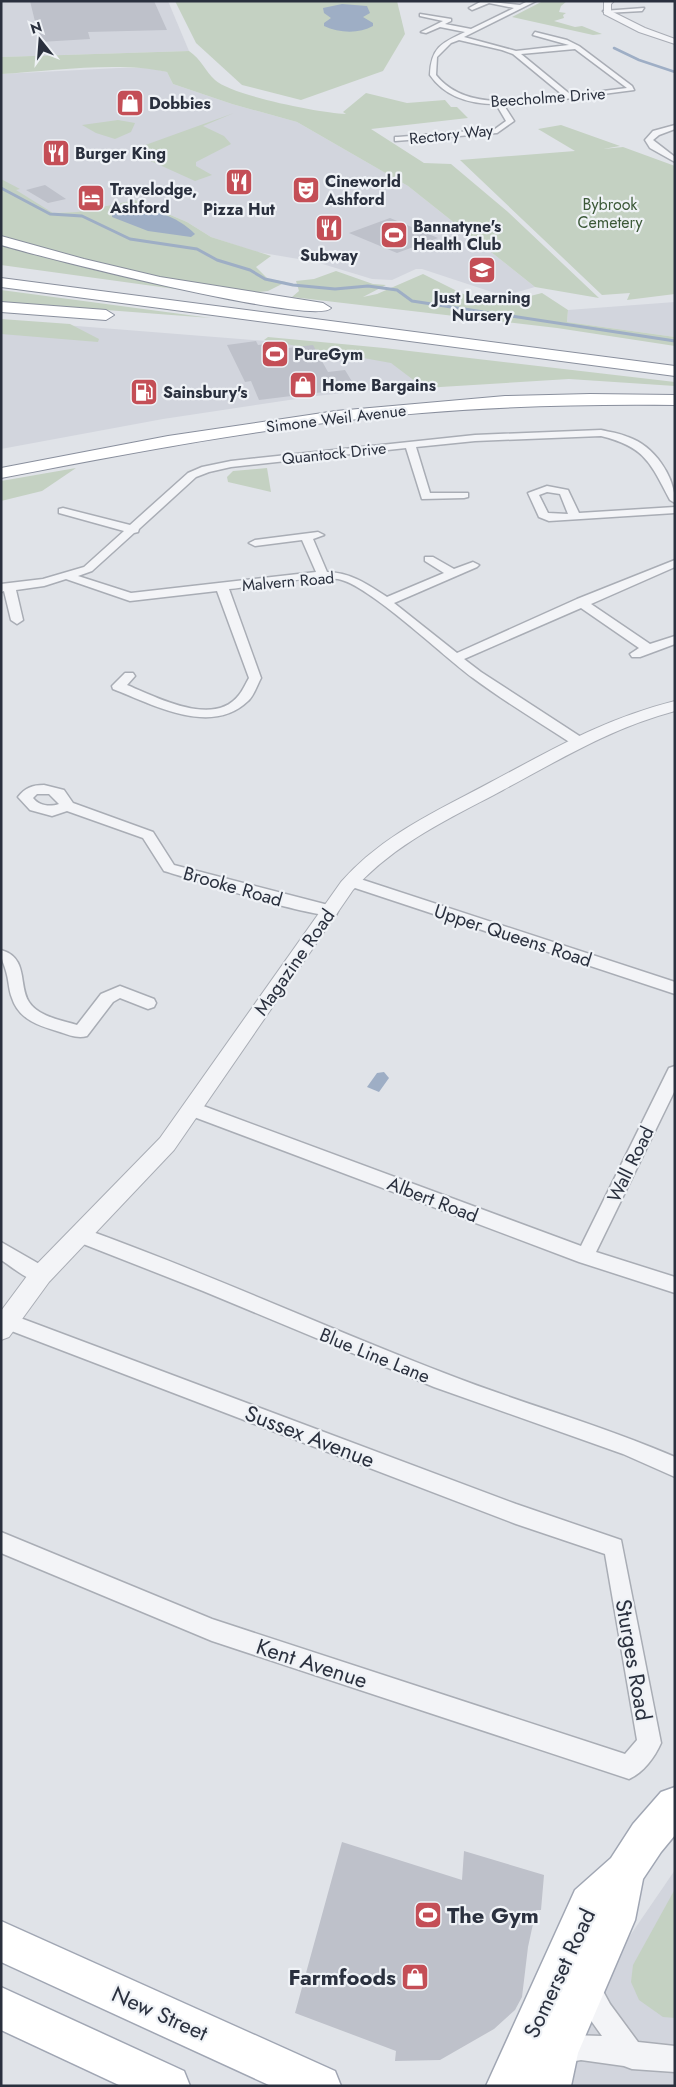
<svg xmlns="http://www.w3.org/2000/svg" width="676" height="2087" font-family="Jost,sans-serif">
  <rect width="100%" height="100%" fill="#e0e3e8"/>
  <!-- built -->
  <g fill="#d2d5dd">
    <path d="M1,1H168L189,51L1,57Z"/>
    <path d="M118,68H150L167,72L173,84L232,104L297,122L408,186L535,287L504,296L422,269H416L392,280L372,279L316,262L257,252L211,237L187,222L135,200L77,212L53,213L9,191L1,185V74Z"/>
    <path d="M675,302V337L567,322L568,310Z"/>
    <path d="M1,320L404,352L427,384L316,396L163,419L1,449Z"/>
    <path d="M675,1870V2086H566L625,1943Z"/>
  </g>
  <!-- green -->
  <g fill="#c4d1c2">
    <path d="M175,1H397L405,34L383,71L301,100L242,85L196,43Z"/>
    <path d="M543,1H567L561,6L559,12L566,13L563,15L564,18L554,21L575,27L582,26L602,34L593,35L512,17Z"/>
    <path d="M189,51C202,60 205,71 215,80C233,96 320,113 346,114L343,112L366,93L407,103L445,100L451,107H457L468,118L371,129L424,163L451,164L508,212L599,298L535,287L408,186L297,122L232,104L173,84L167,72C118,61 52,71 1,74V57Z"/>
    <path d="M234,113L203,126L224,136L231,144L196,162V166L212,175L195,181L133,153L137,148Z"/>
    <path d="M118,120L135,123L131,132L115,139L96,133L82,125Z"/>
    <path d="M561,125L620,146L603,149L623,147L675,166V294L627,300L630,293L602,295L460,160L575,151L538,129Z"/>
    <path d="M1,179L20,189L16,190L53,213L77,212L135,200L187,222L211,237L271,256L256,267L268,279L286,282L268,291L248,293L161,278L46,250L1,235Z"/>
    <path d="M1,244L98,271L233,297L1,265Z"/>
    <path d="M336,271L373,284L386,285L363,297L377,294L423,274L463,294L507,302L542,293L568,310L567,322L675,337V346L557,328L292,297L299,291L296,281L314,279Z"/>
    <path d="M1,290L211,318L1,302Z"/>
    <path d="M1,319L70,324L99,339L98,342L1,334Z"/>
    <path d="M268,337L384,348L675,382V386L569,379L424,388L391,363L264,340Z"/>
    <path d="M76,468L42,491L1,501V481Z"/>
    <path d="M267,468L271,492L228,482L227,477L233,471Z"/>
    <path d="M675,1889V2018L663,2017L639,2000L631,1982L633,1965Z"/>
  </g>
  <!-- water -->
  <g fill="#9eaec5">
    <path d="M342,4L367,6L370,13L363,17L373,23V26C359,34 339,33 324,26V23L331,18L324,13L323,8Z"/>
    <path d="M124,208C151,208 176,215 195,234L191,237L148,231L112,217V211Z"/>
    <path d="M384,1072L389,1078L379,1092L367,1087L377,1073Z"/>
  </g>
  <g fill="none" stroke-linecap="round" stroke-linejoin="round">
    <!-- stream-far1 -->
    <path stroke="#9eaec5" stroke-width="2.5" d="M614,48L639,60L675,72"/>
    <!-- stream -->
    <path stroke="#9eaec5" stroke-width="3" d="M1,188L50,214L82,216L130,239L197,249L217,260L250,270L265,279L293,285L335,289L368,286L397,290L412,301L675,341"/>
  </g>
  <!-- building -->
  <g fill="#bec1ca">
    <path d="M30,1H154L167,30L88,32L90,39L40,42Z"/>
    <path d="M45,185L66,199L48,203L26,190Z"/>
    <path d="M390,218L438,238L397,253L349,233Z"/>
    <path d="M256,341L258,345L277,343L280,349L313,345L328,372L345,370L356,388L259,400L251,381L245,382L227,345Z"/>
    <path d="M342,1842L462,1880L464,1851L544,1875L541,1910H536L528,1947L522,1997L515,2010L494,2029L440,2060L395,2061L396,2051L295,2013Z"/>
  </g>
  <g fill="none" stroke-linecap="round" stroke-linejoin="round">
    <!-- minor casing -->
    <g stroke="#a9adb5" stroke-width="3">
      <g id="minor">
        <path d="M482,1L520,5L528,1H536L464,37L516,51L569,45L533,35L535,32L567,40L579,46L632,86L634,90L526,104H503L514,121L497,133L395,141V137H398L495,129L506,121L496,104C470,104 445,97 430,75C431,48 441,43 465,32L440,27L426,33L421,32L443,21L420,16V14L451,19V21L445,24L471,29L514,8L489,3L472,10L469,8ZM459,40L502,50L513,54L564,96C523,100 465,112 436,75L437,57L451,43ZM575,49L627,88L571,95L521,54Z"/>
        <path d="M644,8L642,11L606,13L603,11Z"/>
        <path d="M675,125V129L659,135L653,140L675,157V162L650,148L645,140L653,131Z"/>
        <path d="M601,430C610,432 619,433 628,437C654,446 675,476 675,503L670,500C650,462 645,447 601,436L475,441L416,447L430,493H468V497L464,498L422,499L406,448L231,467L209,472L196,477L139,529L138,532L134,533L92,571L78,576L131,593L316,572L302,540L255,546L249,543L255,540L318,532L324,535L313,539L327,572C352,573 367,584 387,597L444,573L425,561V557H433L454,569L473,562L479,565L477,567L394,603L457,653L577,599L675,560V567L591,604L650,644L675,636V644L640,657H632L630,654L639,648L581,608L464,659L481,672L584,739L586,742L584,745H574C541,723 505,702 473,678C444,657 368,584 338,579C310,575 259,586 229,589L261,678C257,685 254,696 248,701C211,737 152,704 113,689L112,686L125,673H133L135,676L127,685C156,697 214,728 239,695C243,690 246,683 249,678L217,591L130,601L66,579L44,586L16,590L23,620L17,624L11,620L4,591L1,592V584L43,579L84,567L124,531L59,513V509L63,508L130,525L188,473L202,467L231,461L475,435Z"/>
        <path d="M547,486L568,490L579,513L675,507V513L549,521L539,517L528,493ZM547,492L560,494L568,514L548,513L539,495Z"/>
        <path d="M44,785L64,790L73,803L153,832L174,865L336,907L338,911L336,915C317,920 192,879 164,871L143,838L67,811L52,816L30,810L18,797C25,788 32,785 44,785ZM37,794H49L59,804C50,807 39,806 33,798Z"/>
        <path d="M351,876L675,982V994L346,885L344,881Z"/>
        <path d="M1,950C29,958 18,985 29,1002C39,1017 61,1020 77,1025L101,994L120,986L154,999L156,1003L154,1007L148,1009L120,998L113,1002L87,1036C78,1039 69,1035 60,1032C40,1026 19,1020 12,998C9,991 9,983 7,975C5,965 1,961 1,950Z"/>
        <path d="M675,1066V1090L596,1252L675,1277V1293L579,1262L186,1114L184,1109L186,1104L192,1102L198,1104L581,1246L667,1072L669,1068Z"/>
        <path d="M79,1227C203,1271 322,1326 444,1373C520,1403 599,1424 675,1457V1477L623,1454L434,1387L203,1291L73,1240L70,1235L73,1230Z"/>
        <path d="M1,1242L48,1269L50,1275L48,1281C33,1286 14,1268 1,1260Z"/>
        <path d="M7,1313L516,1504L621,1540L661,1743C655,1757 643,1773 629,1779L212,1641L1,1553V1532L212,1619L625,1754L637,1740L605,1554L516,1524L1,1327V1315Z"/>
        <path d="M588,1976L597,1980L610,2004L638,2042L675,2046V2072L632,2069L624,2066L581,2060L559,2064L550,2060L546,2051L550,2042L569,2035L602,2036L592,2022L575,1989L579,1980Z"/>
      </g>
    </g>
    <!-- tertiary casing -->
    <g stroke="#a9adb5" stroke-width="2">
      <g id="tertiary">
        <path d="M604,1H614L611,4V11L645,28L675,39V44L639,32L604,14Z"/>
        <path d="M675,701V711C611,728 561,759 503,790C449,819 395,843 353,890L174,1150L49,1282L9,1337L1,1340V1311L33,1268L160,1138L341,882C382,835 437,811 491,782C555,748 604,719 675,701Z"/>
      </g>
    </g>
    <!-- primary casing -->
    <g stroke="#a0a6b3" stroke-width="3">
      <g id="primary">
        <path d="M675,1787V1835L661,1852L643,1879L635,1920L578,2053L571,2086H486L575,1890L611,1858L633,1824L661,1792Z"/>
        <path d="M1,1921L335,2071L341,2086H271L1,1962Z"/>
        <path d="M1,1987L184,2071L190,2086H121L1,2030Z"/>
      </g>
    </g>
    <!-- trunk casing -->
    <g stroke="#898f9d" stroke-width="2">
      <path id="trunk" d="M590,394L675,395V405C590,404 507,406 422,413C281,424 140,451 1,478V468L168,436L336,411L505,396Z"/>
    </g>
    <!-- motorway casing -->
    <g stroke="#898f9d" stroke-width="2">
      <g id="motorway">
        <path d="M1,236L84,259L160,277L323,303L331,308C317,327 37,256 1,245Z"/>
        <path d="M1,278L675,366V376L1,287Z"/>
        <path d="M1,302L106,310L114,315L106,320L1,312Z"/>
      </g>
    </g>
    <!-- minor -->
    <use href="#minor" fill="#f3f4f7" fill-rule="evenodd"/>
    <!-- tertiary -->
    <use href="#tertiary" fill="#f3f4f7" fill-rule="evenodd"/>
    <!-- primary -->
    <use href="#primary" fill="#fff" fill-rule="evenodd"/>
    <!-- trunk -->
    <use href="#trunk" fill="#fff" fill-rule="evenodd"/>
    <!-- motorway -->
    <use href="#motorway" fill="#fff" fill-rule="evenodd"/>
  </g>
  <!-- icons -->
  <defs>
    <g id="shop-square" transform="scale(1.4375)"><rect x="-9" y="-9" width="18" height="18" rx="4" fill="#c44e56" stroke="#eff2f6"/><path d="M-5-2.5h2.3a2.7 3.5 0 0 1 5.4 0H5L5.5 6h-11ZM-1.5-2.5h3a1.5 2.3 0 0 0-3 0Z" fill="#fff"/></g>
    <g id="restaurant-square" transform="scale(1.4375)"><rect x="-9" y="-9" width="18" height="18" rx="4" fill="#c44e56" stroke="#eff2f6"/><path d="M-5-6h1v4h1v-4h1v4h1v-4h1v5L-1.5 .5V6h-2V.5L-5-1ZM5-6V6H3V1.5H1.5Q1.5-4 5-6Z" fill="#fff"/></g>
    <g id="theatre-square" transform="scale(1.4375)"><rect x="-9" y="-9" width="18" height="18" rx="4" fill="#c44e56" stroke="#eff2f6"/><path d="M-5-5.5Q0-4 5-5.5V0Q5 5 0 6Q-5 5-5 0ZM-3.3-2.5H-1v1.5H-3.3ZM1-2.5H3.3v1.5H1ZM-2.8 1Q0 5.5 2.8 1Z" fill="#fff"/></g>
    <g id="hotel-square" transform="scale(1.4375)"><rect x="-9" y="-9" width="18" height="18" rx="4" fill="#c44e56" stroke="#eff2f6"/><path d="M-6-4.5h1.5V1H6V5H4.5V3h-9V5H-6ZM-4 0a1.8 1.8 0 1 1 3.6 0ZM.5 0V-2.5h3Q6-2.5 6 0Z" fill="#fff"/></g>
    <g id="stadium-square" transform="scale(1.4375)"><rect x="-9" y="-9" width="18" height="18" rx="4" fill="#c44e56" stroke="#eff2f6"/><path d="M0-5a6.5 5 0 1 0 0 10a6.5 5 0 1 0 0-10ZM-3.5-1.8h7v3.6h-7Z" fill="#fff"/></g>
    <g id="school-square" transform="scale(1.4375)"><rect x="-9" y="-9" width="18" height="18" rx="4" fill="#c44e56" stroke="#eff2f6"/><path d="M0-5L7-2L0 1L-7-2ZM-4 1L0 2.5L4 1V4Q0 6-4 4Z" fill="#fff"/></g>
    <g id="fuel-square" transform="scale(1.4375)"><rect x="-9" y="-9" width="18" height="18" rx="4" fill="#c44e56" stroke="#eff2f6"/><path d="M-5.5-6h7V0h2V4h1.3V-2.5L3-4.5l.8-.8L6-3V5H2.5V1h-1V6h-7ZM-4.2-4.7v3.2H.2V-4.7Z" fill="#fff"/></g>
  </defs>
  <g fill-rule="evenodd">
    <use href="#shop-square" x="130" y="103"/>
    <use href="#restaurant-square" x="56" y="153"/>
    <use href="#restaurant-square" x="239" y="182"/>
    <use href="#theatre-square" x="306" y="190"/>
    <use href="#hotel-square" x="91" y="198"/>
    <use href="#restaurant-square" x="329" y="228"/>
    <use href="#stadium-square" x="394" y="235"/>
    <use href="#school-square" x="482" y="270"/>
    <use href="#stadium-square" x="275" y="354"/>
    <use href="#shop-square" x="303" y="385"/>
    <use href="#fuel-square" x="144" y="392"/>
    <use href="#stadium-square" x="428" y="1915"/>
    <use href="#shop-square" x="415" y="1977"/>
  </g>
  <g text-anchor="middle" stroke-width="4.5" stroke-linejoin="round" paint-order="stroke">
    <!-- far-street labels -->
    <g font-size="16" fill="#2a303e" stroke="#eff2f6">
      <text transform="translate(548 97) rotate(-4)" y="6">Beecholme Drive</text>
      <text transform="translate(451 134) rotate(-6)" y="6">Rectory Way</text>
      <text transform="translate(336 418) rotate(-7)" y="6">Simone Weil Avenue</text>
      <text transform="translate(334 453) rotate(-6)" y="6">Quantock Drive</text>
      <text transform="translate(288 581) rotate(-5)" y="6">Malvern Road</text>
    </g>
    <!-- far-poi labels -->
    <g font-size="16" font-weight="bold" fill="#2a303e" stroke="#eff2f6" text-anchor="start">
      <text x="149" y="109">Dobbies</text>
      <text x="75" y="159">Burger King</text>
      <text x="325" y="187">Cineworld<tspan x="325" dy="18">Ashford</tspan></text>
      <text x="110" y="195">Travelodge,<tspan x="110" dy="18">Ashford</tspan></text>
      <text x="239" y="215" text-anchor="middle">Pizza Hut</text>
      <text x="413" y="232">Bannatyne's<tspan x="413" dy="18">Health Club</tspan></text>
      <text x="329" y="261" text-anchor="middle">Subway</text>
      <text x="482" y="303" text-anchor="middle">Just Learning<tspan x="482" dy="18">Nursery</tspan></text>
      <text x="294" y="360">PureGym</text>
      <text x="322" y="391">Home Bargains</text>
      <text x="163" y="398">Sainsbury's</text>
    </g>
    <!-- far-park labels -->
    <g font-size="16" fill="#3c5938" stroke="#eff2f6">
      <text x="610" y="210">Bybrook<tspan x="610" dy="18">Cemetery</tspan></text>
    </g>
    <!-- street labels -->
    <g font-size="19" fill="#2a303e" stroke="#eff2f6">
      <text transform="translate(233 886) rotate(16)" y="7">Brooke Road</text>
      <text transform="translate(513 935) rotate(18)" y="7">Upper Queens Road</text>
      <text transform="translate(294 962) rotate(-55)" y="7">Magazine Road</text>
      <text transform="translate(630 1164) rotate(-64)" y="7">Wall Road</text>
      <text transform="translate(433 1199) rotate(21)" y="7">Albert Road</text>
      <text transform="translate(375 1355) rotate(22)" y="7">Blue Line Lane</text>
    </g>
    <!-- near-street labels -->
    <g font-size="22" fill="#2a303e" stroke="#eff2f6">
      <text transform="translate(310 1436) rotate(21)" y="8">Sussex Avenue</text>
      <text transform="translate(634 1660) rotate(80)" y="8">Sturges Road</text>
      <text transform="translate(312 1663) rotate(18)" y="8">Kent Avenue</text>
      <text transform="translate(559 1973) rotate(-65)" y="8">Somerset Road</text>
      <text transform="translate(160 2013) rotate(24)" y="8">New Street</text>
    </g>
    <!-- near-poi labels -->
    <g font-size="22" font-weight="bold" fill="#2a303e" stroke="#eff2f6" text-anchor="start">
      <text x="447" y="1923">The Gym</text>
      <text x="396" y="1985" text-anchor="end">Farmfoods</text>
    </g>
  </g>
  <!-- border -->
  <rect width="676" height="2087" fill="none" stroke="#2a303e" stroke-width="5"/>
  <!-- north arrow -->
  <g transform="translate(40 40) rotate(343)" stroke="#eff2f6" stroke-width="4" paint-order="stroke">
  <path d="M0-4L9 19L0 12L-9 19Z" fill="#2a303e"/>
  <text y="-8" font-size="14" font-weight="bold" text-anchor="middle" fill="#2a303e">N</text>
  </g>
</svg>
